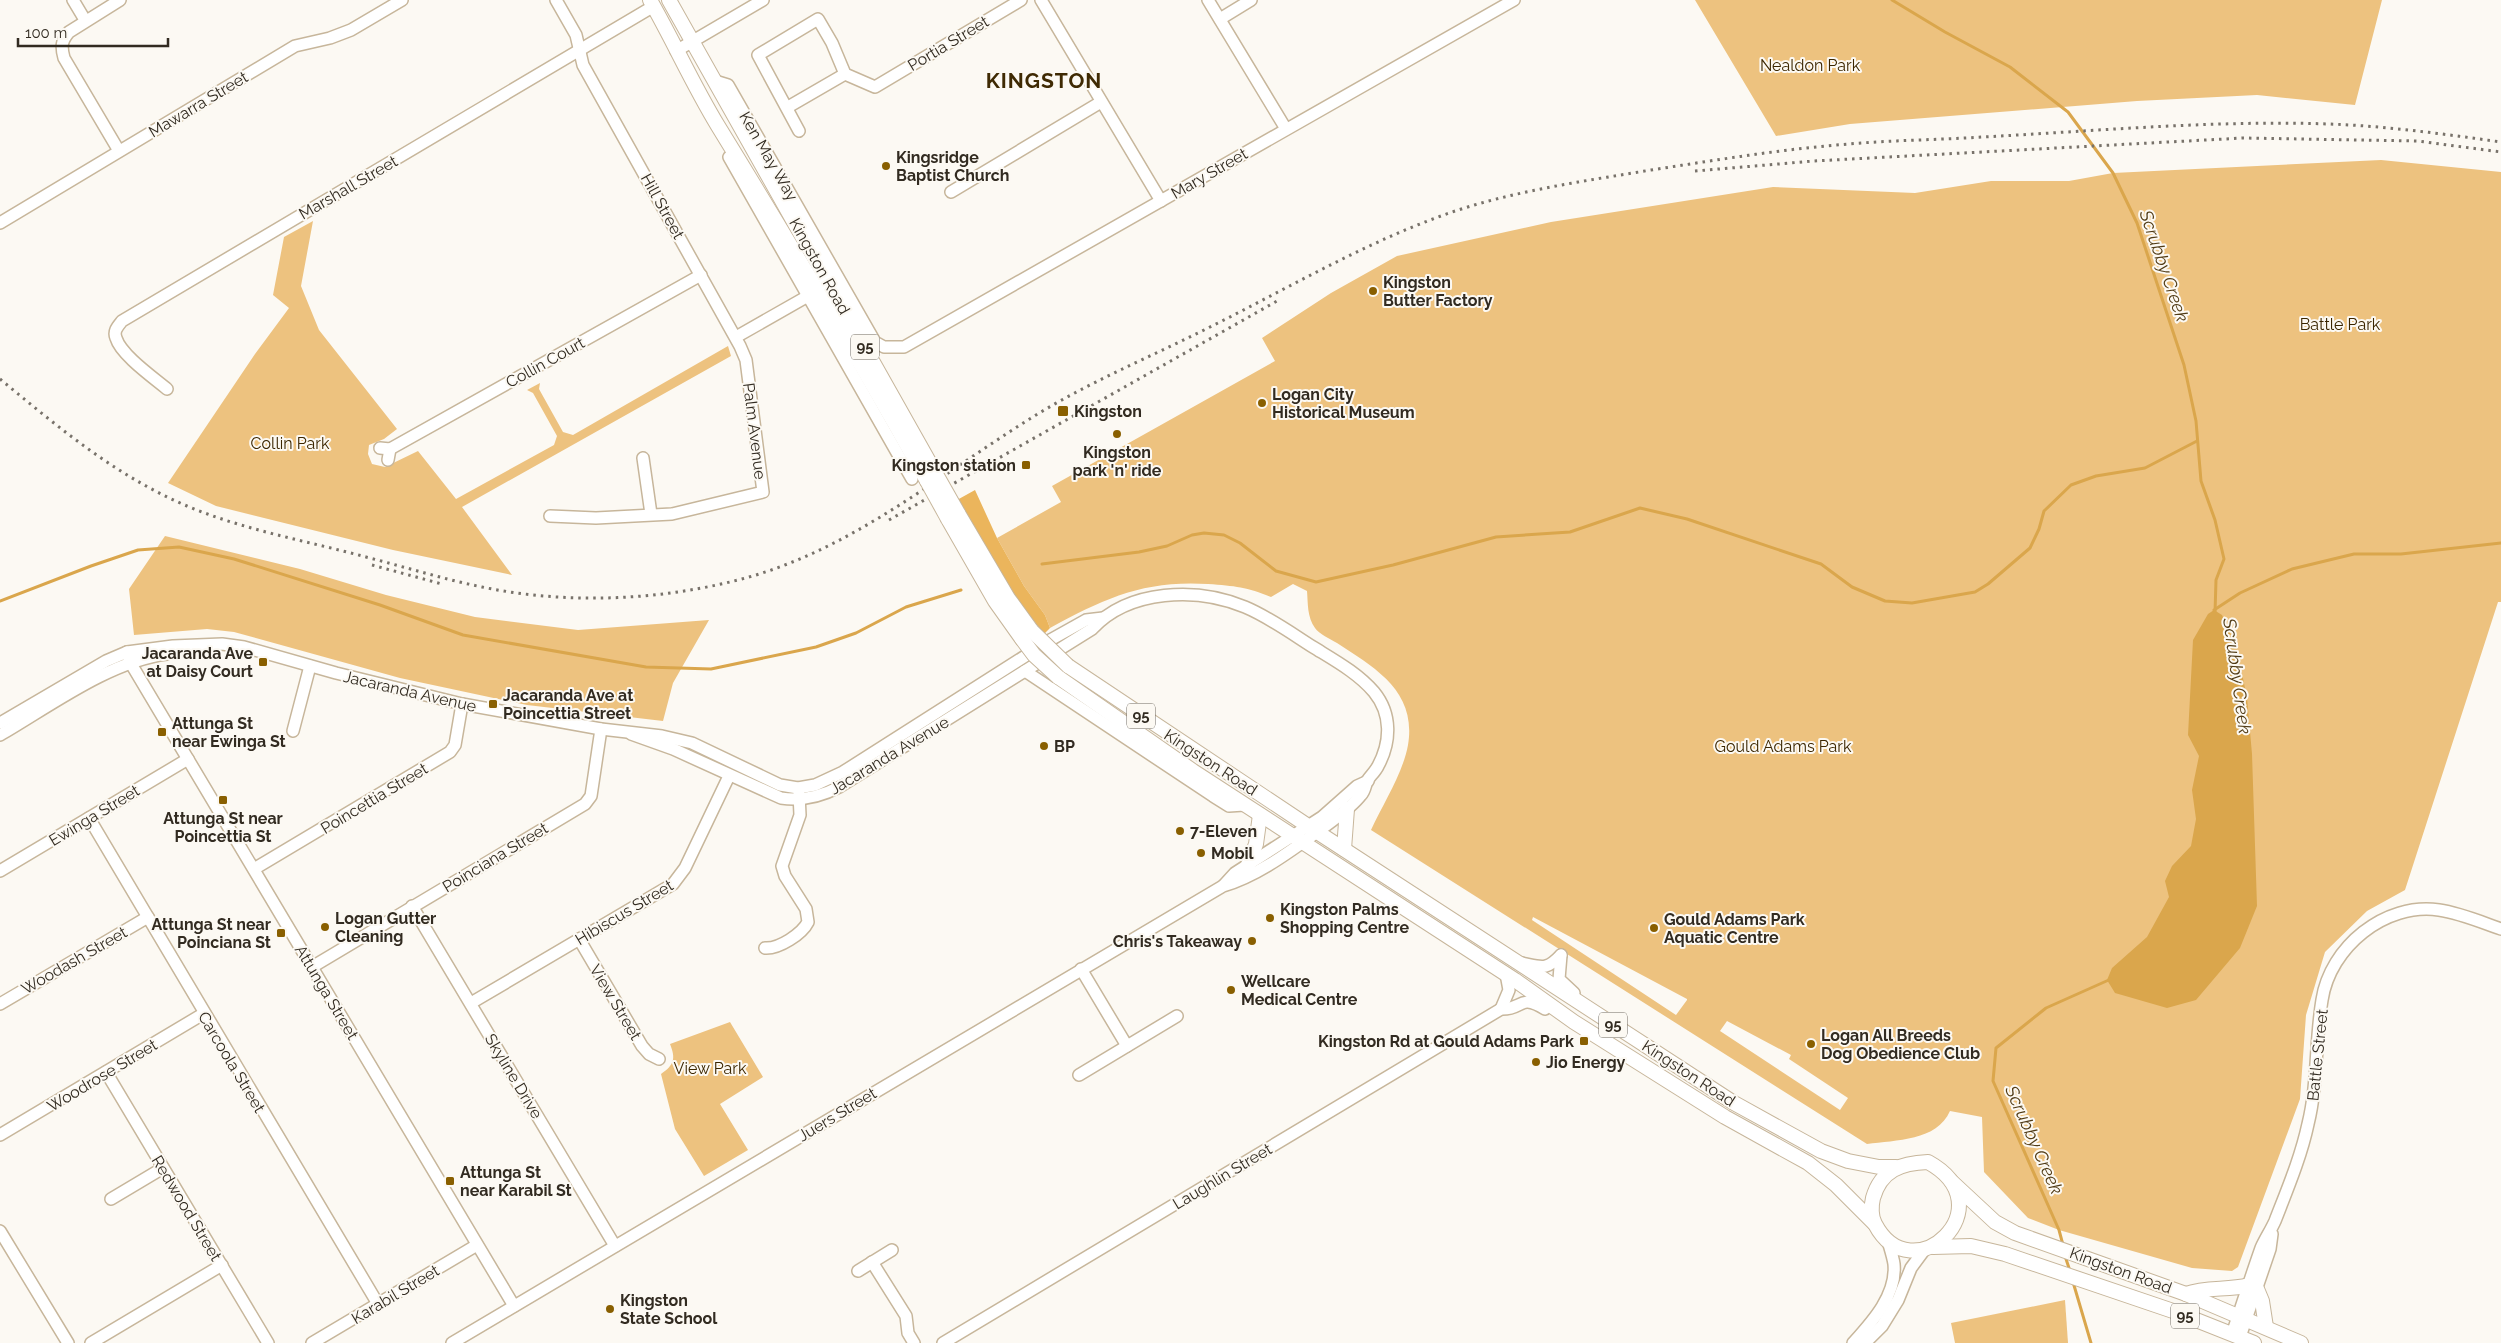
<svg xmlns="http://www.w3.org/2000/svg" width="2501" height="1343" font-family="Raleway,sans-serif">
  <rect width="100%" height="100%" fill="#fcf9f3"/>
  <!-- green -->
  <g fill="#edc27f" fill-rule="evenodd">
    <path d="M1695,0H2382L2355,105L2257,95L2137,101L1850,124L1776,136Z"/>
    <path d="M2381,160L2501,172V602H2498L2405,890L2367,911L2325,952L2306,1015L2300,1099L2238,1267L2232,1271L2192,1268L2059,1230L2028,1218L1984,1172L1982,1117L1950,1111C1937,1141 1896,1140 1867,1144L1371,830C1383,804 1403,773 1408,745C1417,691 1375,668 1337,643C1330,639 1319,634 1315,628C1307,617 1308,603 1307,591L1293,584L1271,597C1247,587 1235,586 1208,584C1144,580 1105,598 1050,628L1045,615L1024,586L997,538L1061,502L1052,486L1275,361L1262,338L1331,293L1397,256L1551,222L1773,187L1915,193L1991,181H2069L2113,173ZM1533,917L1687,999V1000L1676,1015L1532,920ZM1727,1021L1791,1055L1789,1059L1848,1098L1840,1110L1720,1031Z"/>
    <path d="M313,221L301,286L319,330L397,429L384,439L369,445L368,454L372,464L385,467L418,451L456,499L554,445L557,436L533,393L527,390L540,383L539,389L563,432L573,435L728,346L731,356L462,507L512,575L393,550L216,506L168,483L255,354L289,308L273,295L284,237Z"/>
    <path d="M165,536L300,569L386,595L475,617L578,630L709,620L673,683L663,721L527,705L400,678L234,632L207,629L134,635L129,589Z"/>
    <path d="M730,1022L763,1077L720,1104L748,1150L704,1176L675,1129L661,1074C674,1065 676,1059 670,1044Z"/>
    <path d="M2065,1300L2068,1343H1955L1951,1323Z"/>
  </g>
  <!-- forest -->
  <path fill="#ebb55c" d="M975,490L997,538L1024,586L1045,615L1050,628L1044,634L1015,597L957,500Z"/>
  <!-- water -->
  <path fill="#daa64c" d="M2214,610L2222,615L2237,649L2247,698L2252,754L2257,906L2240,948L2196,1000L2167,1008L2115,993L2107,980L2112,968L2147,937L2169,897L2165,881L2172,866L2191,846L2196,819L2192,790L2199,756L2188,735L2193,640L2208,614Z"/>
  <g fill="none" stroke-linecap="round" stroke-linejoin="round">
    <!-- stream -->
    <g stroke="#daa64c" stroke-width="3">
      <path d="M1892,0L1945,32L2010,67L2068,112L2113,173L2137,223L2184,365L2196,421L2201,481L2215,520L2224,559L2216,580L2215,613"/>
      <path d="M1042,564L1139,552L1167,546L1192,535L1204,533L1224,535L1240,543L1276,571L1316,582L1393,565L1496,537L1570,532L1640,508L1687,519L1821,564L1852,587L1885,601L1912,603L1975,592L1988,584L2030,548L2039,529L2044,511L2071,485L2096,476L2145,468L2197,441"/>
      <path d="M0,601L91,566L138,550L179,547L234,559L380,605L463,635L646,667L711,669L816,647L856,633L906,607L961,590"/>
      <path d="M2214,610L2240,593L2292,569L2354,554H2401L2501,543"/>
      <path d="M2063,1245L2059,1230L1993,1081L1996,1048L2046,1008L2111,979"/>
      <path d="M2065,1256L2070,1271"/>
      <path d="M2073,1282L2091,1343"/>
    </g>
    <!-- minor casing -->
    <g stroke="#c7b69b" stroke-width="14">
      <g id="minor">
        <path d="M73,0L85,20"/>
        <path d="M1041,0L1161,201"/>
        <path d="M1208,0L1286,129"/>
        <path d="M1220,19L1251,0"/>
        <path d="M676,51L763,0"/>
        <path d="M715,81L728,85L875,342L884,347H904L1514,0"/>
        <path d="M788,107L845,74"/>
        <path d="M799,131L758,55L818,19L832,43L845,74L875,87L1021,0"/>
        <path d="M119,151L64,58C61,47 61,41 69,32L120,0"/>
        <path d="M729,157L912,479"/>
        <path d="M951,192L1101,102"/>
        <path d="M0,223L295,46L330,38L351,30L402,0"/>
        <path d="M736,337L808,296"/>
        <path d="M167,389C154,378 121,355 116,338C113,331 118,326 122,321L654,6"/>
        <path d="M380,448L390,449L388,460"/>
        <path d="M390,449L701,275"/>
        <path d="M643,458L651,514"/>
        <path d="M550,516L596,518L672,514L763,492L746,360L740,346L583,65L576,35L556,0"/>
        <path d="M127,652L130,662L514,1306"/>
        <path d="M1025,671L1213,796L1229,806L1244,805"/>
        <path d="M0,723L106,661L127,652L173,646L222,644L244,647L336,673L462,704L601,729L662,736L692,743L780,785L798,788L815,785L843,772L1052,639L1086,620L1103,618"/>
        <path d="M293,731L310,666"/>
        <path d="M0,735C50,706 110,661 167,654"/>
        <path d="M89,818L378,1304"/>
        <path d="M254,869L450,752L455,745L462,704"/>
        <path d="M0,871L188,759"/>
        <path d="M1224,885L1235,873L1322,817L1357,786L1368,781"/>
        <path d="M412,906L615,1246"/>
        <path d="M579,939L642,1046L649,1054L659,1059"/>
        <path d="M765,948C779,949 802,934 808,922L806,909L785,876L782,866L800,815L799,794"/>
        <path d="M1561,955L1559,979L1574,993"/>
        <path d="M1521,963C1542,967 1546,971 1561,955"/>
        <path d="M312,967L585,804L591,796L601,729"/>
        <path d="M1081,969L1127,1046"/>
        <path d="M471,1003L673,884L685,868L729,776"/>
        <path d="M0,1004L148,917"/>
        <path d="M1501,1009L1509,990L1506,974"/>
        <path d="M106,1072L268,1343"/>
        <path d="M1079,1075L1177,1016"/>
        <path d="M0,1135L203,1014"/>
        <path d="M111,1199L163,1168"/>
        <path d="M0,1231L68,1343"/>
        <path d="M872,1262L906,1316L908,1333L914,1343"/>
        <path d="M858,1271L892,1250"/>
        <path d="M2232,1334C2242,1306 2251,1276 2261,1248C2265,1239 2271,1230 2275,1221C2287,1190 2301,1157 2308,1124C2318,1084 2315,1041 2322,1000C2330,947 2385,902 2439,910C2460,913 2481,922 2501,929"/>
        <path d="M2240,1337L2270,1249L2272,1234"/>
        <path d="M91,1343L222,1265"/>
        <path d="M312,1343L477,1245"/>
        <path d="M452,1343L1223,886C1260,875 1293,849 1324,827C1337,817 1351,808 1361,795C1365,791 1365,786 1367,781C1370,776 1375,772 1378,766C1391,742 1392,714 1374,692C1358,673 1334,660 1313,647C1291,633 1269,617 1245,607C1197,587 1129,589 1092,629L839,787C820,797 802,801 781,798L673,749L631,734"/>
        <path d="M943,1343L1501,1009C1524,1010 1518,993 1545,1009"/>
        <path d="M1853,1343C1872,1322 1897,1295 1894,1264C1893,1257 1890,1248 1888,1241"/>
        <path d="M1865,1343L1882,1326L1898,1300L1911,1268L1925,1249"/>
      </g>
    </g>
    <!-- major casing -->
    <g stroke="#c7b69b" stroke-width="16">
      <g id="major">
        <path d="M650,0C674,42 693,85 718,126C790,243 860,361 927,481"/>
        <path d="M669,0L937,476"/>
        <path d="M958,513L1008,598L1032,631"/>
        <path d="M948,519L995,601L1022,639"/>
        <path d="M1068,666L1308,826L1734,1103L1821,1151L1848,1161L1879,1167H1896"/>
        <path d="M1058,677L1193,771L1515,980L1574,1022L1725,1117L1808,1163L1836,1185L1874,1223"/>
        <path d="M1344,849L1347,809"/>
        <path d="M1248,865L1256,844L1260,815"/>
        <path d="M1928,1162C2008,1206 1912,1295 1875,1224C1871,1217 1871,1206 1873,1198C1881,1170 1901,1163 1928,1162Z"/>
        <path d="M1952,1182L1995,1222L2015,1233L2186,1294L2301,1343"/>
        <path d="M1933,1247L1971,1246L2005,1254L2176,1312L2254,1343"/>
        <path d="M2257,1289L2262,1301L2266,1327"/>
        <path d="M2186,1294C2207,1286 2228,1291 2249,1285"/>
      </g>
    </g>
    <!-- minor -->
    <use href="#minor" stroke="#fff" stroke-width="11"/>
    <!-- major -->
    <use href="#major" stroke="#fff" stroke-width="14"/>
    <!-- rail -->
    <g stroke="#78726a" stroke-width="3" stroke-dasharray="2.5 5" stroke-linecap="butt">
      <path d="M1695,171L1814,161L2243,138L2418,141L2501,152"/>
      <path d="M0,379C58,427 116,476 187,506C244,530 307,541 366,557C405,567 443,579 482,587C564,604 653,601 734,581C849,553 937,476 1036,415C1093,380 1155,355 1214,325C1294,285 1370,240 1455,211C1519,190 1585,181 1651,170C1717,160 1782,149 1849,144C1893,140 1938,140 1982,137C2097,131 2213,120 2329,124C2386,126 2444,134 2501,142"/>
      <path d="M889,520L1277,301"/>
      <path d="M372,565L442,584"/>
    </g>
    <!-- major-bridge casing -->
    <g stroke="#c7b69b" stroke-width="16" stroke-linecap="butt">
      <g id="major-bridge">
        <path d="M937,476L958,513"/>
        <path d="M927,481L948,519"/>
        <path d="M1032,631L1068,666"/>
        <path d="M1022,639L1034,655L1058,677"/>
      </g>
    </g>
    <!-- major-bridge -->
    <use href="#major-bridge" stroke="#fff" stroke-width="14"/>
  </g>
  <!-- markers -->
  <g fill="#895f00" stroke="#fcf9f3" stroke-width="2">
    <circle cx="886" cy="166" r="5"/>
    <circle cx="1373" cy="291" r="5"/>
    <circle cx="1262" cy="403" r="5"/>
    <rect x="1057" y="405" width="12" height="12" rx="2.5"/>
    <circle cx="1117" cy="434" r="5"/>
    <rect x="1021" y="460" width="10" height="10" rx="2.5"/>
    <rect x="258" y="657" width="10" height="10" rx="2.5"/>
    <rect x="488" y="699" width="10" height="10" rx="2.5"/>
    <rect x="157" y="727" width="10" height="10" rx="2.5"/>
    <circle cx="1044" cy="746" r="5"/>
    <rect x="218" y="795" width="10" height="10" rx="2.5"/>
    <circle cx="1180" cy="831" r="5"/>
    <circle cx="1201" cy="853" r="5"/>
    <circle cx="1270" cy="918" r="5"/>
    <circle cx="325" cy="927" r="5"/>
    <circle cx="1654" cy="928" r="5"/>
    <rect x="276" y="928" width="10" height="10" rx="2.5"/>
    <circle cx="1252" cy="941" r="5"/>
    <circle cx="1231" cy="990" r="5"/>
    <rect x="1579" y="1036" width="10" height="10" rx="2.5"/>
    <circle cx="1811" cy="1044" r="5"/>
    <circle cx="1536" cy="1062" r="5"/>
    <rect x="445" y="1176" width="10" height="10" rx="2.5"/>
    <circle cx="610" cy="1309" r="5"/>
  </g>
  <g text-anchor="middle" stroke-width="4" stroke-linejoin="round" paint-order="stroke">
    <!-- shield labels -->
    <g fill="#fcf9f3" stroke="#6f6960" stroke-width="1">
      <rect x="851" y="334.5" width="28" height="25" rx="4"/>
      <rect x="1127" y="703.5" width="28" height="25" rx="4"/>
      <rect x="1599" y="1012.5" width="28" height="25" rx="4"/>
      <rect x="2171" y="1303.5" width="28" height="25" rx="4"/>
    </g>
    <g font-size="15" font-weight="bold" fill="#322b21">
      <text x="865" y="352">95</text>
      <text x="1141" y="721">95</text>
      <text x="1613" y="1030">95</text>
      <text x="2185" y="1321">95</text>
    </g>
    <!-- street labels -->
    <g font-size="16" fill="#322b21" stroke="#fcf9f3">
      <text transform="translate(948 43) rotate(-31)" y="6">Portia Street</text>
      <text transform="translate(198 104) rotate(-31)" y="6">Mawarra Street</text>
      <text transform="translate(769 156) rotate(60)" y="6">Ken May Way</text>
      <text transform="translate(1209 173) rotate(-30)" y="6">Mary Street</text>
      <text transform="translate(348 187) rotate(-30)" y="6">Marshall Street</text>
      <text transform="translate(663 206) rotate(61)" y="6">Hill Street</text>
      <text transform="translate(820 266) rotate(61)" y="6">Kingston Road</text>
      <text transform="translate(545 362) rotate(-29)" y="6">Collin Court</text>
      <text transform="translate(755 431) rotate(83)" y="6">Palm Avenue</text>
      <text transform="translate(410 691) rotate(13)" y="6">Jacaranda Avenue</text>
      <text transform="translate(889 755) rotate(-31)" y="6">Jacaranda Avenue</text>
      <text transform="translate(1211 762) rotate(33)" y="6">Kingston Road</text>
      <text transform="translate(374 798) rotate(-31)" y="6">Poincettia Street</text>
      <text transform="translate(94 815) rotate(-31)" y="6">Ewinga Street</text>
      <text transform="translate(495 857) rotate(-31)" y="6">Poinciana Street</text>
      <text transform="translate(624 912) rotate(-31)" y="6">Hibiscus Street</text>
      <text transform="translate(74 960) rotate(-30)" y="6">Woodash Street</text>
      <text transform="translate(327 992) rotate(59)" y="6">Attunga Street</text>
      <text transform="translate(616 1002) rotate(59)" y="6">View Street</text>
      <text transform="translate(2317 1055) rotate(-84)" y="6">Battle Street</text>
      <text transform="translate(232 1062) rotate(59)" y="6">Carcoola Street</text>
      <text transform="translate(1689 1073) rotate(33)" y="6">Kingston Road</text>
      <text transform="translate(102 1075) rotate(-31)" y="6">Woodrose Street</text>
      <text transform="translate(514 1076) rotate(59)" y="6">Skyline Drive</text>
      <text transform="translate(837 1114) rotate(-31)" y="6">Juers Street</text>
      <text transform="translate(1222 1176) rotate(-31)" y="6">Laughlin Street</text>
      <text transform="translate(187 1208) rotate(59)" y="6">Redwood Street</text>
      <text transform="translate(2121 1270) rotate(20)" y="6">Kingston Road</text>
      <text transform="translate(395 1294) rotate(-31)" y="6">Karabil Street</text>
    </g>
    <!-- park labels -->
    <g font-size="16" fill="#3b2600" stroke="#fcf9f3">
      <text x="1810" y="71">Nealdon Park</text>
      <text x="2340" y="330">Battle Park</text>
      <text x="290" y="449">Collin Park</text>
      <text x="1783" y="752">Gould Adams Park</text>
      <text x="710" y="1074">View Park</text>
    </g>
    <!-- poi labels -->
    <g font-size="16" font-weight="bold" fill="#322b21" stroke="#fcf9f3" text-anchor="start">
      <text x="896" y="163">Kingsridge<tspan x="896" dy="18">Baptist Church</tspan></text>
      <text x="1383" y="288">Kingston<tspan x="1383" dy="18">Butter Factory</tspan></text>
      <text x="1272" y="400">Logan City<tspan x="1272" dy="18">Historical Museum</tspan></text>
      <text x="1074" y="417">Kingston</text>
      <text x="1117" y="458" text-anchor="middle">Kingston<tspan x="1117" dy="18">park 'n' ride</tspan></text>
      <text x="1016" y="471" text-anchor="end">Kingston station</text>
      <text x="253" y="659" text-anchor="end">Jacaranda Ave<tspan x="253" dy="18">at Daisy Court</tspan></text>
      <text x="503" y="701">Jacaranda Ave at<tspan x="503" dy="18">Poincettia Street</tspan></text>
      <text x="172" y="729">Attunga St<tspan x="172" dy="18">near Ewinga St</tspan></text>
      <text x="1054" y="752">BP</text>
      <text x="223" y="824" text-anchor="middle">Attunga St near<tspan x="223" dy="18">Poincettia St</tspan></text>
      <text x="1190" y="837">7-Eleven</text>
      <text x="1211" y="859">Mobil</text>
      <text x="1280" y="915">Kingston Palms<tspan x="1280" dy="18">Shopping Centre</tspan></text>
      <text x="335" y="924">Logan Gutter<tspan x="335" dy="18">Cleaning</tspan></text>
      <text x="1664" y="925">Gould Adams Park<tspan x="1664" dy="18">Aquatic Centre</tspan></text>
      <text x="271" y="930" text-anchor="end">Attunga St near<tspan x="271" dy="18">Poinciana St</tspan></text>
      <text x="1242" y="947" text-anchor="end">Chris's Takeaway</text>
      <text x="1241" y="987">Wellcare<tspan x="1241" dy="18">Medical Centre</tspan></text>
      <text x="1821" y="1041">Logan All Breeds<tspan x="1821" dy="18">Dog Obedience Club</tspan></text>
      <text x="1574" y="1047" text-anchor="end">Kingston Rd at Gould Adams Park</text>
      <text x="1546" y="1068">Jio Energy</text>
      <text x="460" y="1178">Attunga St<tspan x="460" dy="18">near Karabil St</tspan></text>
      <text x="620" y="1306">Kingston<tspan x="620" dy="18">State School</tspan></text>
    </g>
    <!-- water labels -->
    <g font-size="18" font-style="italic" fill="#513b15" stroke="#fcf9f3">
      <text transform="translate(2164 266) rotate(71)" y="6">Scrubby Creek</text>
      <text transform="translate(2237 676) rotate(82)" y="6">Scrubby Creek</text>
      <text transform="translate(2034 1140) rotate(66)" y="6">Scrubby Creek</text>
    </g>
    <!-- district labels -->
    <g font-size="21" font-weight="bold" letter-spacing="1" fill="#3f2a03" stroke="#fcf9f3">
      <text x="1044" y="88">KINGSTON</text>
    </g>
  </g>
  <!-- scale -->
  <path d="M18 38v8h150v-8" fill="none" stroke="#322b21" stroke-width="2.5"/>
  <text x="25" y="38" font-size="15" fill="#322b21" stroke="#fcf9f3" stroke-width="4" paint-order="stroke">100 m</text>
</svg>
